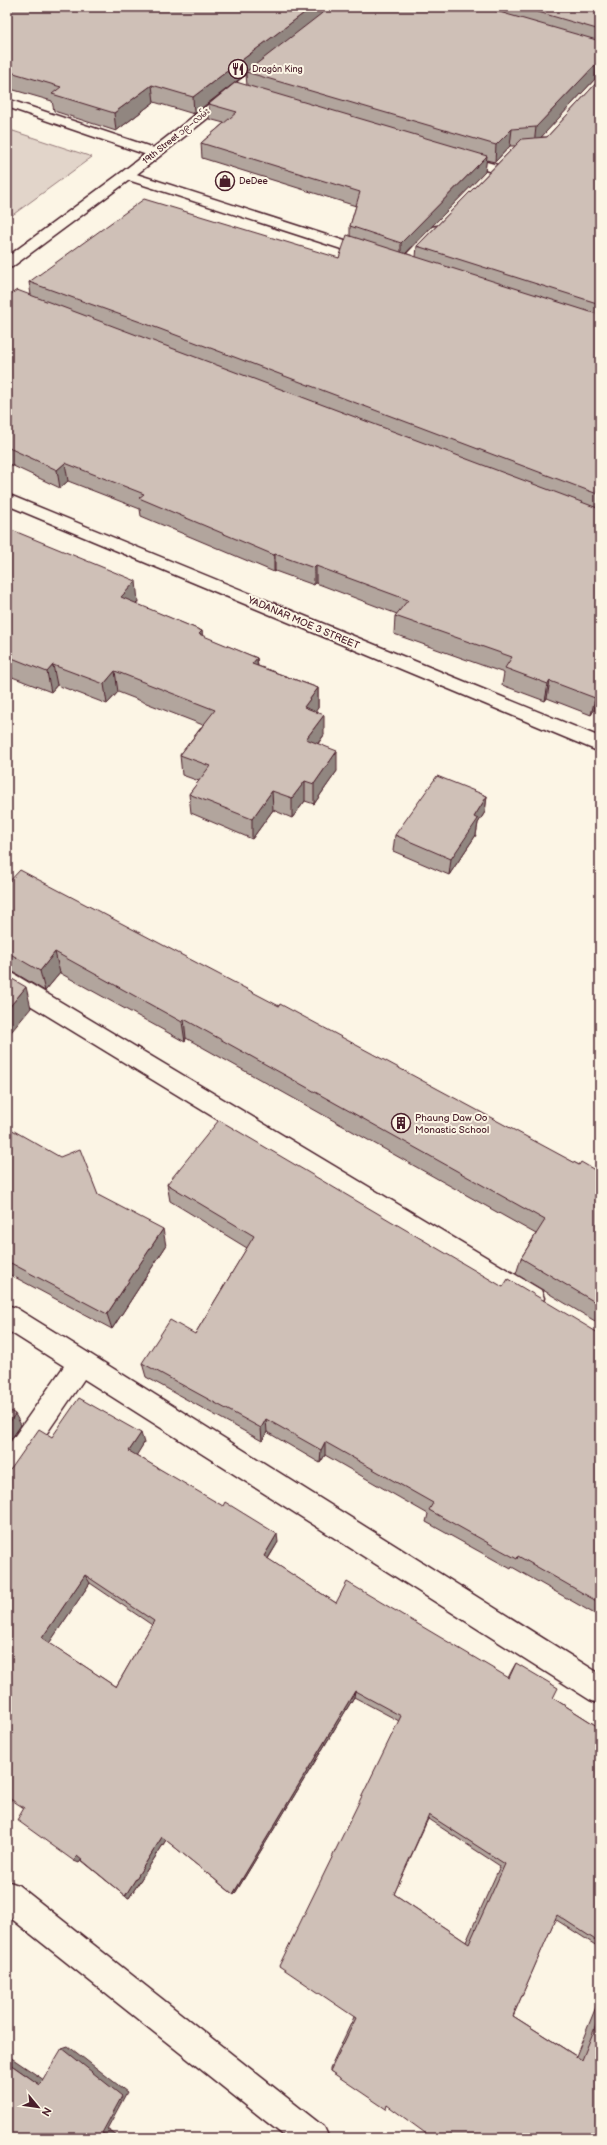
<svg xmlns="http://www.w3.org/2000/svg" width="607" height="2145" font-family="'Balsamiq Sans','Noto Sans Myanmar',sans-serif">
  <rect width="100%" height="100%" fill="#fcf5e5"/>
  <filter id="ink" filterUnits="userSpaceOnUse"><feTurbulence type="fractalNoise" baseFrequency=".025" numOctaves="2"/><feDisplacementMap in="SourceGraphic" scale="8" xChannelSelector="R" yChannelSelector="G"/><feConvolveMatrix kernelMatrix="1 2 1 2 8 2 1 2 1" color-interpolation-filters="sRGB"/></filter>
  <g filter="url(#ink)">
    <!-- green -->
    <path fill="#e2d5ca" stroke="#967a7a" d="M7,129L92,157L7,219Z"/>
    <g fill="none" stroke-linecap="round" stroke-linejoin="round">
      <!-- street casing -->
      <g stroke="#4a1f2b" stroke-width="3">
        <g id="street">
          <path d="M7,99L160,150L162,153L155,157L150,156L7,107Z"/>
          <path d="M458,154L501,166L503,169L496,173L453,161L451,158Z"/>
          <path d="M127,171L376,251L378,254L376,257H366L122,178L120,175Z"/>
          <path d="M437,226L442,227L444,230L442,233L410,267H400L398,264L400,261L432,227Z"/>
          <path d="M7,494L600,737V752L7,505Z"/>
          <path d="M7,971L14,974L541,1290L544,1298L541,1306L532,1309L523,1306L7,991Z"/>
          <path d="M7,1305L16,1308L90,1354L600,1674V1704L590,1700L84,1379L16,1478L7,1482V1447L64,1366L7,1330Z"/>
          <path d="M7,1881L18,1885L324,2127L329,2138H287L7,1915Z"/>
        </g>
      </g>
      <!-- secondary casing -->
      <g stroke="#4a1f2b" stroke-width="3">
        <path id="secondary" d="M271,58L275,59L277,62L275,65L132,178L12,267L7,268V257L122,172L267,59Z"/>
      </g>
      <!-- street -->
      <use href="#street" fill="#fcf5e5" fill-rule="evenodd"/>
      <!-- secondary -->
      <use href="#secondary" fill="#fcf5e5" fill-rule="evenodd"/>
    </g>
    <!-- wall -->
    <g fill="#b2a59d" stroke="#4a1f2b" fill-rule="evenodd">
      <path d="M7,7H600V79H595L541,137H547L600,79V713L594,710L591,715L547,698L545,701L502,685L504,673L394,634L395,616L397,614L316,583L314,585L275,571L274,572L141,516L140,509L68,481L60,488L7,463V293L11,294L31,295L29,282L339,258L350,236V226L356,206L202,158L201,143L224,123L209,119V104L232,85L194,114L154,102L116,131L54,111L52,101L7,88ZM246,74L247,86L236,82ZM510,146H515L417,246L416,257L405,253L485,172L486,160L495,162Z"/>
      <path d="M7,528L138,602L136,604L202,631V636L257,658L258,666L318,688V708L315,711L324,735L318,744L337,771L314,804L305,801L292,818L273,810L252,839L191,813L189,794L199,781L182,775L180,755L203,725L118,692L107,704L57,685L51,692L7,675Z"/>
      <path d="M487,796L485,812L478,823L476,835L449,875L393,851L395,835Z"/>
      <path d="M7,884L579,1165L600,1173V1324L516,1274L521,1258L536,1234L186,1038L185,1042L60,973L45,991L15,973L7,970Z"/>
      <path d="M7,1127L166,1246L112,1329L7,1273Z"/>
      <path d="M167,1184L503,1287L600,1334V1617L512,1567L511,1569L426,1522L428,1514L325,1455L320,1463L267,1432L262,1441L146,1377L142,1363L195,1334L247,1248L170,1201Z"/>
      <path d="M52,1437L144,1443L136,1455L278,1542L268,1559L336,1603L508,1678L512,1670L516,1663L553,1698L600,1728V1948L555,1919L513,2016L576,2056L600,1997V2138L387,2105L330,2071V2068L354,2017L399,1721L354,1697L234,1895L166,1840L129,1898L125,1896L81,1860L79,1863L24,1808L11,1469ZM90,1583L152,1625L116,1687L49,1643ZM428,1819L500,1866L466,1942L394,1894Z"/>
    </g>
    <!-- shaded-wall -->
    <g fill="#918680" stroke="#4a1f2b">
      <path d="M312,7H334L246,72V74L194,114L193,97Z"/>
      <path d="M598,62L595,79L534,145L536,127Z"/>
      <path d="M152,85L154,102L116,131L114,113Z"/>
      <path d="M512,129L510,146L495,162L496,145Z"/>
      <path d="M487,156L485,172L401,258V243Z"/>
      <path d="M65,463L68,481L60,488L57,470Z"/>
      <path d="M275,554V571L274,572V555Z"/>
      <path d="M316,566V583L314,585V568Z"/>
      <path d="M136,581L138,602L123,618L121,597Z"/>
      <path d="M202,631L204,651L199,634Z"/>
      <path d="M257,658L258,678L252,664Z"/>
      <path d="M53,665L57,685L51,692L47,672Z"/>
      <path d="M115,671L118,692L107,704L104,684Z"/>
      <path d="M550,681L547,698L545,701L548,684Z"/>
      <path d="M318,688V708L304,727V707Z"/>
      <path d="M598,693L594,710L591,715L595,698Z"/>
      <path d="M324,715V735L306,759V739Z"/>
      <path d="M337,751V771L314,804V784Z"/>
      <path d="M305,781V801L292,818V798Z"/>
      <path d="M272,791L273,810L252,839V819Z"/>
      <path d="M487,796L485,812L478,823L476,835L449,875L451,859L474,817Z"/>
      <path d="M55,952L60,973L45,991L40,971Z"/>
      <path d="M26,987L31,1008L7,1037V1010Z"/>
      <path d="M184,1019L186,1038L185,1042L182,1022Z"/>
      <path d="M163,1229L166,1246L112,1329L107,1314Z"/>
      <path d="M15,1414L21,1425L7,1445V1426Z"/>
      <path d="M266,1419L267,1432L262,1441L261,1428Z"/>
      <path d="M141,1433L144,1443L133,1461L129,1451Z"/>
      <path d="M325,1442V1455L320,1463L321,1450Z"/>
      <path d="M277,1534L278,1542L264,1565V1556Z"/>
      <path d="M85,1575L90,1583L48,1645L42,1638Z"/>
      <path d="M355,1691L354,1697L234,1895L233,1894Z"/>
      <path d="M162,1837L166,1840L129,1898L125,1896Z"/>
      <path d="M77,1856L82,1859L79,1863L74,1861Z"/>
      <path d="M68,2046L127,2092L107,2129L120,2138H109L102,2133L62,2048Z"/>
      <path d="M7,2055L47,2082L40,2085L7,2062Z"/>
    </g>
    <!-- building -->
    <g fill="#cfc0b7" stroke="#4a1f2b" fill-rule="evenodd">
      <path d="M7,7H312L193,97L152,85L114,113L52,94L61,87L7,71Z"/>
      <path d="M330,7H482L600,41V62H598L536,127L512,129L496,145L246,72Z"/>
      <path d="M521,7H600V30Z"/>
      <path d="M600,79V304L417,246L522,139L547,137Z"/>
      <path d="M236,82L487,156L401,243L350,226L360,192L201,143L237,112L209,104Z"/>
      <path d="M144,199L339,258L347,235L600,315V495L160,329L29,282Z"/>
      <path d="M17,290L600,509V694L598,693L595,698L550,681L548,684L505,668L512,657L395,616L408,600L316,566L314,568L275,554L274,555L139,498L144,494L65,463L57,470L7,447V293L11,294Z"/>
      <path d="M7,528L136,581L121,597L202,631L199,634L257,658L252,664L318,688L304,707L324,715L306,739L337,751L314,784L305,781L292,798L272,791L252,819L189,794L210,766L180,755L215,710L115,671L104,684L53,665L47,672L7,656Z"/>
      <path d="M437,776L487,796L474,817L478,819L451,859L395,835Z"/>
      <path d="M20,870L279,1006L280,1004L579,1165L581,1162L600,1173V1305L521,1258L545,1220L184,1019L182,1022L55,952L40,971L7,952V884Z"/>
      <path d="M7,976L26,987L7,1010Z"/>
      <path d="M219,1120L503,1287L508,1279L600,1334V1603L518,1556L517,1559L429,1510L433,1503L325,1442L321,1450L266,1419L261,1428L142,1363L170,1320L195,1334L254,1236L167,1184Z"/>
      <path d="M7,1127L60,1157L80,1149L98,1195L163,1229L107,1314L7,1261Z"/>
      <path d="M79,1398L141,1433L129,1451L223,1506L225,1502L277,1534L264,1556L336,1603L347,1582L509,1678L516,1663L558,1688L553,1698L600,1728V1943L557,1915L513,2016L582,2060L600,2015V2138H432L387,2105L386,2109L330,2071L356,2018L279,1966L401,1716L355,1691L233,1894L162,1837L125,1896L77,1856L74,1861L17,1820L24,1808L7,1797V1471L11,1469L39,1429L52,1437ZM85,1575L154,1621L116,1687L42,1638ZM429,1815L505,1864L469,1944L394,1894Z"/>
      <path d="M7,1409L15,1414L7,1426Z"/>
      <path d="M62,2048L122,2096L102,2133L109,2138H7V2062L40,2085Z"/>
    </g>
  </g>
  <!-- icons -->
  <defs>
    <g id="restaurant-ring" transform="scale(1)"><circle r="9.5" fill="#fcf5e5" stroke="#4a1f2b" stroke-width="1.5"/><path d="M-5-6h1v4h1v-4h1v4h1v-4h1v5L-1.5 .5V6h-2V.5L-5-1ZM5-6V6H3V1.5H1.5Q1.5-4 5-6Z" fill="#4a1f2b"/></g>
    <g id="shop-ring" transform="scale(1)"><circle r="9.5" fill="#fcf5e5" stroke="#4a1f2b" stroke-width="1.5"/><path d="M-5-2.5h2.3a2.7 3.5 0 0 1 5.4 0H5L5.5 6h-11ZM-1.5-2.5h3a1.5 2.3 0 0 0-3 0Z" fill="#4a1f2b"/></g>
    <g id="building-ring" transform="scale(1)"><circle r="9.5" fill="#fcf5e5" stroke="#4a1f2b" stroke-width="1.5"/><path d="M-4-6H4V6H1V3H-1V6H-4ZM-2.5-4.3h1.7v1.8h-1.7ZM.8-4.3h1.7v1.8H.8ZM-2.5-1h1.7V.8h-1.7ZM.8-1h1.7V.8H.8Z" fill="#4a1f2b"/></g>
  </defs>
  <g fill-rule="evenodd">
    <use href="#restaurant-ring" x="238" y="69"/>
    <use href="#shop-ring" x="225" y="181"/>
    <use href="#building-ring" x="401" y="1123"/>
  </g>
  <g text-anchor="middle" stroke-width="4" stroke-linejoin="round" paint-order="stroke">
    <!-- far-poi labels -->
    <g font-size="9" fill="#4a1f2b" stroke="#fcf5e5" text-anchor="start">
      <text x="252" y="72">Dragón King</text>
      <text x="239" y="184">DeDee</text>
    </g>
    <!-- far-street labels -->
    <g font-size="9" fill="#4a1f2b" stroke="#fcf5e5">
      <text transform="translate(176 136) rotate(-39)" y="3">19th Street ၁၉−လမ်း</text>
    </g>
    <!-- street labels -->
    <g font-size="10" fill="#4a1f2b" stroke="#fcf5e5">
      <text transform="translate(304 622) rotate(23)" y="4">YADANAR MOE 3 STREET</text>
    </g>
    <!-- poi labels -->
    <g font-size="10" fill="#4a1f2b" stroke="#fcf5e5" text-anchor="start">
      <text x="415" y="1121">Phaung Daw Oo<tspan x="415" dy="12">Monastic School</tspan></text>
    </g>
  </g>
  <!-- margin -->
  <rect width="607" height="2145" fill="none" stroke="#fcf5e5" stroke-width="24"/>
  <rect x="12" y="12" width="583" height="2121" fill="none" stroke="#4a1f2b" stroke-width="1.5" filter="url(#ink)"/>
  <!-- north arrow -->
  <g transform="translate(38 2107) rotate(119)" stroke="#fcf5e5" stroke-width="3" paint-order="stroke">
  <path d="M0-3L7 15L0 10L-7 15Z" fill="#4a1f2b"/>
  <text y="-6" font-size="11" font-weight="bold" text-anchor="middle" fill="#4a1f2b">N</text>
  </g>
</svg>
